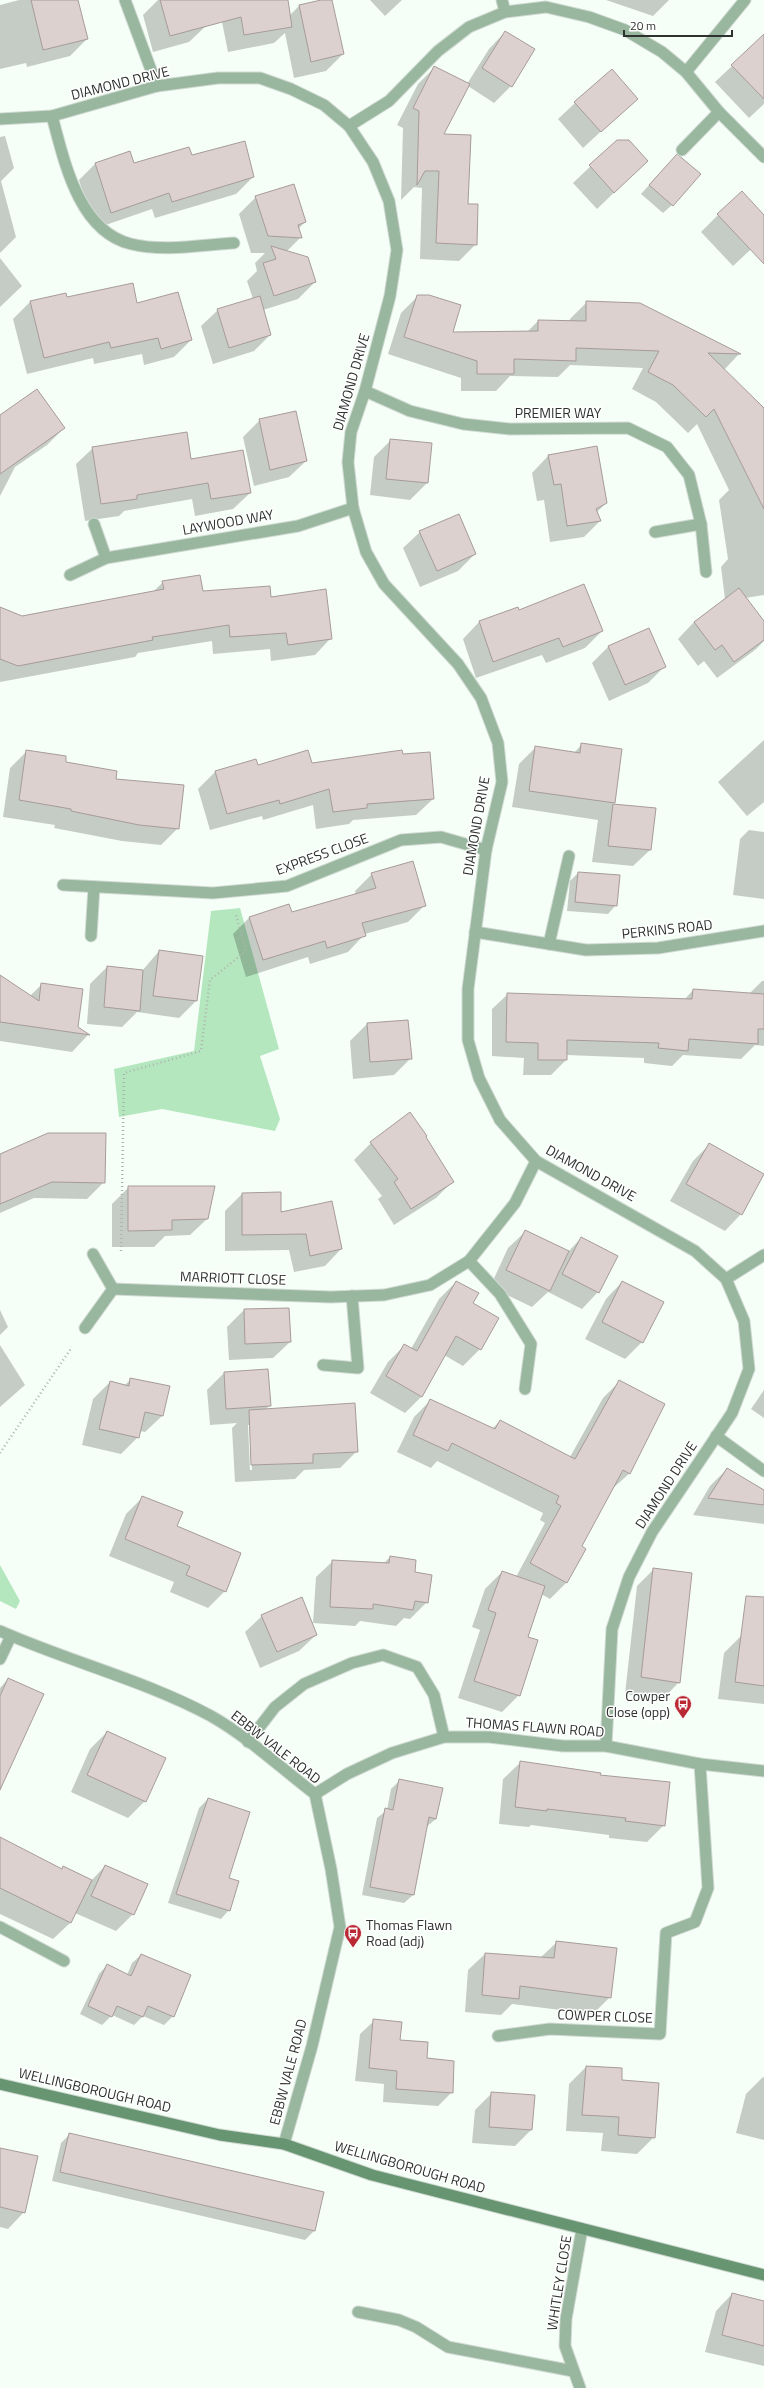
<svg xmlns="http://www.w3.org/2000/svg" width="764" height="2388" font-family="'Titillium Web',sans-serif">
  <rect width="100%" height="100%" fill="#f5fff7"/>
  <!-- green -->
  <g fill="#b5e7bf">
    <path d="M240,908L279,1049L260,1056L280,1119L275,1131L162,1109L119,1117L114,1069L194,1051L211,911Z"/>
    <path d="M0,1565L20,1601L16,1609L0,1601Z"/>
  </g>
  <!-- shadow -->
  <g fill="#0003" fill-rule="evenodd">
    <path d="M19,0H77L87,39L70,56L27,67L26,63L0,69V5Z"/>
    <path d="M158,0H199L206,26L189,42L153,52L143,15Z"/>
    <path d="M287,0L289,16L299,6L331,0L343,54L326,71L294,78L285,33L274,43L228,52L221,17Z"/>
    <path d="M370,0H402L385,16Z"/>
    <path d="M606,0H669L653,16Z"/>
    <path d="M505,32L511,86L494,103L468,86L442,135L467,205L476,244L459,261L420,259L422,188L414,187L401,200L403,128L397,125L418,84L435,67L467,84L489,49Z"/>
    <path d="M764,49V104L749,118L715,82L732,66Z"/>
    <path d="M636,99L583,148L558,119L575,103Z"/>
    <path d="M5,136L14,168L1,181L16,237L0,253V137Z"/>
    <path d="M617,141L647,161L597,209L573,183Z"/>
    <path d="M191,157L253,177L236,194L155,218L152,209L94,229L79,180L95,164H133Z"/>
    <path d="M668,164L672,205L663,213L641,194Z"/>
    <path d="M256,197L305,222L298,229L301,237L287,251L315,282L298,299L263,310L270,335L254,351L213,364L201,326L218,310L253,299L247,281L257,271L255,263L265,253H251L239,214Z"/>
    <path d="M718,215L764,216V237L733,266L701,232Z"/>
    <path d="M0,258L22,286L0,307Z"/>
    <path d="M65,294L66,298L136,304L191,340L174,357L144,365L142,354L94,364L93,358L27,374L13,319L30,302Z"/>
    <path d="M418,296L451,333L527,332L538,321L570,322V319L587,302L639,304L739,354L724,370L764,410V595L745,598L764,623V641L755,650L717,678L704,661L698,666L678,639L694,622L725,599L721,567L728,559L719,500L729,490L697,424L688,433L656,402L632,389L643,368L570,365L558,377L510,376L496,391H461V378L388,354L401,313Z"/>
    <path d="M0,417L64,428L47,445L15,467L0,496Z"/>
    <path d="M260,420L306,461L289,477L254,486L243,437Z"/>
    <path d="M391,440L427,483L410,500L370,495L374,457Z"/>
    <path d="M93,448L190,460L250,493L233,509L195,516L192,499L124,511L119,516L85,521L76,464Z"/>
    <path d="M548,456L606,503L597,512L600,521L584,537L550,542L544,500L537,501L532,473Z"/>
    <path d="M420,532L475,554L458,571L420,587L403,548Z"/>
    <path d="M163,582L202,592L271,598L331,638L315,655L271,661L270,649L213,654L212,641L138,653L135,657L0,682V608L21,617L153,592Z"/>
    <path d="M519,612L602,631L585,648L546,663L542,655L476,678L463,639L479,622Z"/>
    <path d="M609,646L664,667L648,683L609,701L592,663Z"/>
    <path d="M764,740V802L747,816L718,782Z"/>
    <path d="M582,744L614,803L612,804L654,809L650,850L633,866L592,862L598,820L512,807L519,764L536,747L574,753Z"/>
    <path d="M27,751L115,780L178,828L161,845L122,841L54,828L55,825L3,817L10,768Z"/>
    <path d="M403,755L433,799L416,815L353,820L349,824L316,829L313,805L263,820L262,816L210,830L198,789L215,772Z"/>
    <path d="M749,830L764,832V899L733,895L740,839Z"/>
    <path d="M578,873L616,905L608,914L567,911L570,881Z"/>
    <path d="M372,874L425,905L408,922L365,934L348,952L310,964L308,957L246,977L233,934L249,918L291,914L356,895L355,891Z"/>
    <path d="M159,951L196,1001L179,1018L137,1012L122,1027L87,1024L90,984L107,967L142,971Z"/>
    <path d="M0,976L30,996L42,984L77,1028L88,1035L72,1052L0,1041Z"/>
    <path d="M762,981H764V1046L755,1045L741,1059L683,1055L672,1066L644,1063V1058L566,1055V1060L551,1075H523L524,1058L492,1056V1009L508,994L684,1000L693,990L749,994Z"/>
    <path d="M407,1021L411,1058L394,1075L353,1079L350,1041L367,1024Z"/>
    <path d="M371,1143L452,1182L436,1198L394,1225L378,1199L382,1196L354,1160Z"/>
    <path d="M709,1145L741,1214L725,1231L670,1201L693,1161Z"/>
    <path d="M0,1155L104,1182L87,1199L34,1198L0,1213Z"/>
    <path d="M129,1187L207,1219L190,1235L165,1236L154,1247H112V1204Z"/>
    <path d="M242,1194L280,1213L341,1249L325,1266L294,1272L289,1250L225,1251V1211Z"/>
    <path d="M525,1232L568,1252L581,1238L598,1292L582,1309L548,1292L532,1307L490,1287L508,1248Z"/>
    <path d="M456,1282L472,1304L480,1349L463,1366L444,1355L422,1396L405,1413L370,1393L388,1362L405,1345L411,1349L439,1299Z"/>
    <path d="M622,1282L642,1342L625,1359L585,1339L606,1299Z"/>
    <path d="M0,1310L8,1327L0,1335Z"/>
    <path d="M244,1310L290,1342L273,1358L229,1360L227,1327Z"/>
    <path d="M0,1345L25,1385L0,1407Z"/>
    <path d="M224,1373L270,1405L265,1410L357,1451L340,1468L304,1470L295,1479L235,1482L232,1428L237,1423L210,1425L207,1390ZM248,1425H250L252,1470H250Z"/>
    <path d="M131,1379L162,1416L145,1432L140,1431L138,1437L121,1454L82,1445L93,1399L110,1382L124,1386Z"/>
    <path d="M620,1381L630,1473L612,1489L580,1546L567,1582L550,1599L541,1594L527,1637L519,1695L502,1712L458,1698L480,1630L472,1627L485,1589L502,1572L516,1577L545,1523L540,1520L543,1513L437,1461L431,1468L397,1452L414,1417L431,1400L492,1429L500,1421L570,1457L603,1398Z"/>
    <path d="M764,1390V1418L751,1409Z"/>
    <path d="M727,1469L764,1492V1524L693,1515L710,1486Z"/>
    <path d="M143,1497L176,1527L225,1591L208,1608L170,1592L174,1582L109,1556L126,1514Z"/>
    <path d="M390,1557L414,1573L427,1602L410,1619L404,1618L396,1626L360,1621L355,1626L313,1623L316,1577L333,1561L384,1563Z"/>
    <path d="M654,1569L679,1682L663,1699L625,1694L637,1586Z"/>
    <path d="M262,1616L316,1635L299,1651L260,1668L245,1632Z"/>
    <path d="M741,1636L764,1639V1704L718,1699L724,1653Z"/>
    <path d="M8,1679L0,1787V1688Z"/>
    <path d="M107,1732L145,1801L128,1818L71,1792L90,1749Z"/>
    <path d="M520,1763L599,1776L664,1825L647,1842L609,1838V1835L531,1825L529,1827L499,1824L503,1779Z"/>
    <path d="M400,1780L436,1819L426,1827L413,1895L404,1903L362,1895L377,1818L387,1810L391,1789Z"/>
    <path d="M208,1799L228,1879L229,1910L221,1919L168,1903L199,1808Z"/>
    <path d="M0,1839L61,1869L64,1867L91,1881L105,1866L133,1914L116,1931L75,1913L70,1923L53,1939L0,1914Z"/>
    <path d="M557,1942L610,1997L593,2014L512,2004L501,2015L465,2012L468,1970L485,1954L540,1958Z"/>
    <path d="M141,1955L190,1976L173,2016L164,2025L143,2016L134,2025L112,2015L102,2025L80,2014L99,1974L107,1965L127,1975L132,1963Z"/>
    <path d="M374,2021L426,2059L452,2092L438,2106L383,2102L384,2084L355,2081L360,2034Z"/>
    <path d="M586,2067L621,2081L654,2137L637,2154L601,2151L603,2133L566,2131L569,2084Z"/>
    <path d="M763,2077L764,2078V2140L736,2133L746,2094Z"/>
    <path d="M492,2093L532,2129L515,2146L472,2143L475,2110Z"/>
    <path d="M70,2134L314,2231L305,2240L52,2181L61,2143Z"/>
    <path d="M0,2149L24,2212L8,2229L0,2227Z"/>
    <path d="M732,2294L764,2302V2366L705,2352L716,2311Z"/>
  </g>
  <!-- building -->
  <g fill="#ddd1d0" stroke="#a79b9a">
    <path d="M31,0H78L88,39L43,50Z"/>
    <path d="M160,0H288L292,27L244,35L241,17L170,36Z"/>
    <path d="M321,0H332L344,54L311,62L299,5Z"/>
    <path d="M505,31L535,49L512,87L482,68Z"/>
    <path d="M764,34V99L731,65Z"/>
    <path d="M434,66L470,84L444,134L471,135L468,204H478L477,245L436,243L439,171H425L417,185L419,111L413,108Z"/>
    <path d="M612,69L638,99L601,132L574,102Z"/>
    <path d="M617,140H629L648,161L614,193L589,165Z"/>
    <path d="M245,141L254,177L172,202L169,193L111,213L95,163L130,151L134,163L189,147L192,155Z"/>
    <path d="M677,154L701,174L673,206L649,185Z"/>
    <path d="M294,184L306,222L298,225L302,238L268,236L255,196Z"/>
    <path d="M742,191L764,215V264L717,214Z"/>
    <path d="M271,246L308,257L316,282L274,296L263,263L276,259Z"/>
    <path d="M133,283L137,303L178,292L192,340L161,349L158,338L111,348L109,342L44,358L30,301L66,293L67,297Z"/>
    <path d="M417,295H429L461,305L453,332L538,331V320L586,321V301L640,303L741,354L708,353L764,408V509L714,409L706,417L673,385L648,372L659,351L576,348V361L514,359V374H477V361L404,337Z"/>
    <path d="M260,296L271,335L229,348L217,309Z"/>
    <path d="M37,389L65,428L0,474V415Z"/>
    <path d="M296,411L307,461L270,470L259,419Z"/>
    <path d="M187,432L191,459L243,450L251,493L211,499L208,483L137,495V499L101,504L92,447Z"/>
    <path d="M390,439L432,443L428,483L386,479Z"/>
    <path d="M597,446L607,503L596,509L601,521L567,526L561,484L554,485L548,455Z"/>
    <path d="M459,514L476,554L437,571L419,531Z"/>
    <path d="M200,575L203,591L270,586L271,597L326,589L332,639L288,645L286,633L230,637L229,625L152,637L153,640L18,666L0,659V607L22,616L164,589L162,581Z"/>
    <path d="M584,584L603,631L563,647L559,638L493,662L479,621L518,607L519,610Z"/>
    <path d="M739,588L764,621V640L734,662L722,645L715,650L694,622Z"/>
    <path d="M649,628L666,667L625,685L608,646Z"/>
    <path d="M581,743L622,749L615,803L529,791L535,746L580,753Z"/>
    <path d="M26,750L66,756V762L117,771L116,779L184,785L179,829L139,825L71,811V809L19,800Z"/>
    <path d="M308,750L312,763L402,750L403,754L430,752L434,799L367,804V808L333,812L329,789L280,804L279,800L227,814L215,771L256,759L258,765Z"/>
    <path d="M613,804L656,808L651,850L608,846Z"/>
    <path d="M413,861L426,906L362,923L366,936L327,948L325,941L263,960L249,917L289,904L292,912L376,888L371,873Z"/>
    <path d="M578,872L620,875L617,906L575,902Z"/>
    <path d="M159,950L203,956L197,1001L153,996Z"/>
    <path d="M107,966L143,970L140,1011L104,1007Z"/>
    <path d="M0,975L39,1001L41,983L83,989L78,1027L90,1035L0,1022Z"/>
    <path d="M693,989L764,994V1029H758V1044L689,1039L688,1051L658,1048L659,1043L567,1040V1060H538V1043L506,1042L507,993L692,999Z"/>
    <path d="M408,1020L412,1059L370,1062L367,1023Z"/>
    <path d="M410,1112L427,1136L426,1137L454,1182L411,1209L394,1182L398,1179L370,1142Z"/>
    <path d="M48,1133H106L105,1183L52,1182L0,1204V1154Z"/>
    <path d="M709,1143L764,1174L742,1215L686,1184Z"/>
    <path d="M128,1186H215L208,1219L172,1220V1230L128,1231Z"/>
    <path d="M281,1192V1212L332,1201L342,1249L310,1256L306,1234L242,1235V1193Z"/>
    <path d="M525,1230L569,1251L550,1291L506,1270Z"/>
    <path d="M581,1237L618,1256L599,1293L562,1274Z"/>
    <path d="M456,1281L479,1293L473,1303L499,1318L481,1350L456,1336L422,1397L386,1376L404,1344L417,1351Z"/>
    <path d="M622,1281L664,1302L643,1343L602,1322Z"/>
    <path d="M289,1308L291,1342L245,1344L244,1309Z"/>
    <path d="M268,1369L271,1406L226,1409L224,1372Z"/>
    <path d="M130,1378L170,1386L163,1416L145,1412L139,1438L99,1429L110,1381L129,1386Z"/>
    <path d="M619,1380L665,1404L630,1474L623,1470L582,1546L586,1549L567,1583L530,1563L561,1506L556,1503L559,1496L452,1443L448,1451L413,1435L430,1399L495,1429L500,1420L575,1459Z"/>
    <path d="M355,1403L358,1452L313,1454V1463L251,1465L249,1410Z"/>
    <path d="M727,1468L764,1490V1505L708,1498Z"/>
    <path d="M142,1496L183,1512L177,1526L241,1553L226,1592L186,1575L190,1566L125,1539Z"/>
    <path d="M390,1556L416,1560L415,1572L432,1575L428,1603L415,1601L413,1610L373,1604V1609L330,1607L332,1560L389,1563Z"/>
    <path d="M653,1568L692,1573L680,1683L641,1677Z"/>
    <path d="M502,1571L545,1586L528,1637L538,1640L520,1696L474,1681L496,1613L488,1610Z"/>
    <path d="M746,1596L764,1597V1686L735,1682Z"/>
    <path d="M302,1597L317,1635L277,1652L261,1615Z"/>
    <path d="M8,1678L44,1694L0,1790V1696Z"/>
    <path d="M107,1731L166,1758L146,1802L87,1775Z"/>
    <path d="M520,1761L601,1773L600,1775L670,1782L665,1826L625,1821L626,1818L547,1809V1811L515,1807Z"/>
    <path d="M399,1779L443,1788L436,1819L429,1817L414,1895L370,1887L385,1808L393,1810Z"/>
    <path d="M208,1798L250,1812L229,1878L239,1881L230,1911L176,1894Z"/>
    <path d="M0,1837L62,1869L63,1866L92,1880L71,1923L0,1888Z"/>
    <path d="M105,1865L148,1884L134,1915L91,1896Z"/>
    <path d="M556,1941L617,1948L611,1998L520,1986L519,1999L482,1995L485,1953L554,1958Z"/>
    <path d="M141,1954L191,1975L174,2017L148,2006L143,2017L117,2006L112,2017L88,2006L107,1964L131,1976Z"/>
    <path d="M373,2019L402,2022L400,2040L428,2042L427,2058L454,2061L453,2093L396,2089L397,2071L369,2068Z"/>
    <path d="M586,2066L622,2068V2080L659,2083L655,2138L618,2135L619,2117L582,2115Z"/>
    <path d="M491,2092L535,2095L532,2130L489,2127Z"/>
    <path d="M69,2133L324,2192L315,2231L60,2172Z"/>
    <path d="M0,2148L38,2156L25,2213L0,2207Z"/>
    <path d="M732,2293L764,2301V2346L722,2335Z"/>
  </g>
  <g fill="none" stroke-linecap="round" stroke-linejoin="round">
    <!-- service casing -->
    <g stroke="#d1dad3" stroke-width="13">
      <g id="service">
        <path d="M248,1742L275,1707L304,1684L352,1663L383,1655L417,1667L434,1695L444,1737"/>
        <path d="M358,2312L399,2320L416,2327L448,2347L573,2371"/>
      </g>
    </g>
    <!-- minor casing -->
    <g stroke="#d1dad3" stroke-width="13">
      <g id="minor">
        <path d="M125,0L157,86"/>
        <path d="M502,0L505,12"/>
        <path d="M686,72L745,0"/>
        <path d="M52,116C64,160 78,231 131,244C164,252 201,245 234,243"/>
        <path d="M0,119L52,116L157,86L218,78H260L291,89L324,105L349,126L373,162L389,201L397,250L390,296L365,391L351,432L348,462L353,508L366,552L384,584L458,664L481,698L498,743L502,782L486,850L468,989V1040L479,1078L500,1120L536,1161L695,1251L726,1279L744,1321L749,1369L732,1413L652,1532L629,1577L612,1629L606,1746"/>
        <path d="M349,126L389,101L438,51L469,27L505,12L546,7L589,17L625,30L662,52L686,72L719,112L764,157"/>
        <path d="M682,150L719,112"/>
        <path d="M365,391L410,411L463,424L510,429L628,428L667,447L689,475L701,524L706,572"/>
        <path d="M94,524L106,558"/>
        <path d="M655,532L701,524"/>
        <path d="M70,575L106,558L298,526L353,508"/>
        <path d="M63,885L213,893L287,886L401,840L441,837L486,850"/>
        <path d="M475,932L586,950L658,948L764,931"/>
        <path d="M91,936L94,887"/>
        <path d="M549,944L569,856"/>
        <path d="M93,1254L113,1289"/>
        <path d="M469,1261L500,1294L531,1344L525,1389"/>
        <path d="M726,1279L764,1255"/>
        <path d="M113,1289L331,1297L384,1295L430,1285L469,1261L515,1203L536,1161"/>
        <path d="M85,1328L113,1289"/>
        <path d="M323,1365L358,1368L352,1296"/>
        <path d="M716,1436L764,1471"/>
        <path d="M0,1631C70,1662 144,1680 211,1716C248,1737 281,1768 315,1794L331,1869L340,1927L312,2046L284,2144"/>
        <path d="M0,1659L11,1636"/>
        <path d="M315,1794L347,1774L392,1753L444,1737H489L563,1746H606L700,1764L764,1771"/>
        <path d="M0,1927L64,1961"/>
        <path d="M498,2036L550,2029L660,2034L666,1933L695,1922L708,1888L700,1764"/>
        <path d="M580,2388L565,2346L566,2319L582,2229"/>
      </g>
    </g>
    <!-- secondary casing -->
    <g stroke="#d1dad3" stroke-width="13">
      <path id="secondary" d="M0,2084L220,2135L284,2144L372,2175L764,2275"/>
    </g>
    <!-- path -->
    <g stroke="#acb4ae" stroke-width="2.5" stroke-dasharray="1 3" stroke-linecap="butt">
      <path d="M121,1251L124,1073L201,1051L210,980L246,951L236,915"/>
      <path d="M0,1453L72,1347"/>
    </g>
    <!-- service -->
    <use href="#service" stroke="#99b79f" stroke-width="11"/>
    <!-- minor -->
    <use href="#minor" stroke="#99b79f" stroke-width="11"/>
    <!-- secondary -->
    <use href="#secondary" stroke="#679572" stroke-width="11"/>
  </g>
  <!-- icons -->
  <defs>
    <g id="bus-pin" transform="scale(0.9)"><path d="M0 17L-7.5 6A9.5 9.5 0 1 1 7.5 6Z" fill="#b92833" stroke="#fff"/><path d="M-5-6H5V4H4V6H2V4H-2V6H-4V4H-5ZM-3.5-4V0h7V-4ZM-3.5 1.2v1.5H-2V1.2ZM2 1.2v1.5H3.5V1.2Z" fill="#fff"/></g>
  </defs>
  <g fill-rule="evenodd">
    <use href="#bus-pin" x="683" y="1704"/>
    <use href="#bus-pin" x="353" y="1933"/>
  </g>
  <g text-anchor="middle" stroke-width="3" stroke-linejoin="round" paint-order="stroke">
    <!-- street labels -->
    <g font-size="14" fill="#2e322f" stroke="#fff">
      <text transform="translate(120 83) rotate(-14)" y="5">DIAMOND DRIVE</text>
      <text transform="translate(351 382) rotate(-74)" y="5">DIAMOND DRIVE</text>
      <text x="558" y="418">PREMIER WAY</text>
      <text transform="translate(228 522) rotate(-10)" y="5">LAYWOOD WAY</text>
      <text transform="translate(476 826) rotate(-80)" y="5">DIAMOND DRIVE</text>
      <text transform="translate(322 854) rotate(-20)" y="5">EXPRESS CLOSE</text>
      <text transform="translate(667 929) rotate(-6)" y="5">PERKINS ROAD</text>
      <text transform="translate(591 1173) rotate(29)" y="5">DIAMOND DRIVE</text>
      <text transform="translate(233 1278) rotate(2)" y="5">MARRIOTT CLOSE</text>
      <text transform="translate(666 1485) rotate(-57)" y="5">DIAMOND DRIVE</text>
      <text transform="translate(535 1727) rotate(4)" y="5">THOMAS FLAWN ROAD</text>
      <text transform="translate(276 1747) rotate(38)" y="5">EBBW VALE ROAD</text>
      <text transform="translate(605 2016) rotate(2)" y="5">COWPER CLOSE</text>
      <text transform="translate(288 2072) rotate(-75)" y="5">EBBW VALE ROAD</text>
      <text transform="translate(95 2090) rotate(13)" y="5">WELLINGBOROUGH ROAD</text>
      <text transform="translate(410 2167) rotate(16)" y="5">WELLINGBOROUGH ROAD</text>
      <text transform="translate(559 2283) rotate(-81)" y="5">WHITLEY CLOSE</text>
    </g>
    <!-- poi labels -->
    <g font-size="14" fill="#2e322f" stroke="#fff" text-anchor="end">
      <text x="670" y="1701">Cowper<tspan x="670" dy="16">Close (opp)</tspan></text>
      <text x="366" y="1930" text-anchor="start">Thomas Flawn<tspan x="366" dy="16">Road (adj)</tspan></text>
    </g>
  </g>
  <!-- scale -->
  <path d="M624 30v6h108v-6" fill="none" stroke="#2e322f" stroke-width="2"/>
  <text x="630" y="30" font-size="12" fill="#2e322f" stroke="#ffffff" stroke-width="3" paint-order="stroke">20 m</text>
</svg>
